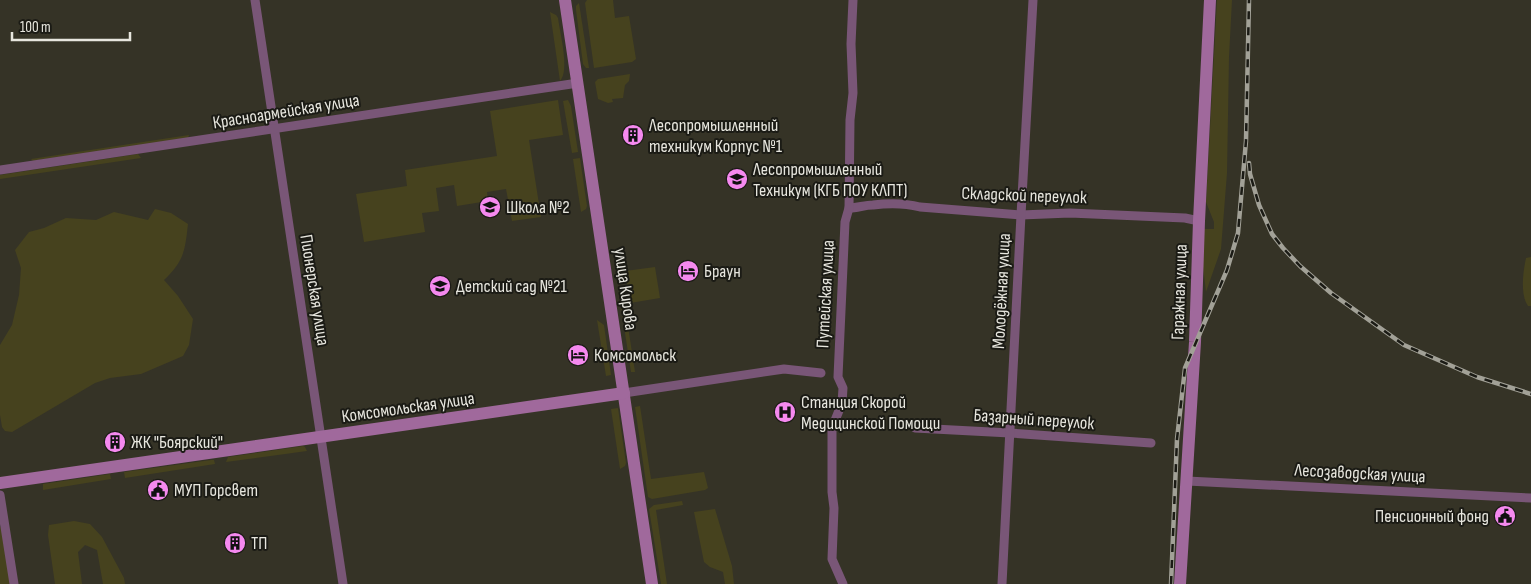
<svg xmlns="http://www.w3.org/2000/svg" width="1531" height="584" font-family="'Sofia Sans Condensed',sans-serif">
  <rect width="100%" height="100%" fill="#353326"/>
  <!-- green -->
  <g fill="#46421e">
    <path d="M587,0H613L615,18L629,16L636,59L632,62L594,68L585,3Z"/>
    <path d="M1217,0H1232L1229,57L1227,173L1221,249L1206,292L1203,267L1202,229H1214V222L1206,202Z"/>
    <path d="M579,3L589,68H586L583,64L576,10V6Z"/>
    <path d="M550,12L556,15L558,18C560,33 570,71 560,81Z"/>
    <path d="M630,74L629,81L625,85L623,98L612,99L613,102L608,103L598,99L595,82L598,79Z"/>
    <path d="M558,100L563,135L529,140L541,217L512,221L506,189L487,192L488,201L457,206L454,185L436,188L439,211L422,213L425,232L364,242L356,194L407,186L405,170L497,156L490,111Z"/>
    <path d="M568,100L571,106L578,152L572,153L563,101Z"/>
    <path d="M189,135L188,138L33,161L31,159Z"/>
    <path d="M138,154L141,158L0,179V175Z"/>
    <path d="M580,158L587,206L586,209L581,212L573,159Z"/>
    <path d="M155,209L171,213L188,224C185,251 184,261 164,280L178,296L193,319L189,345L183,356L141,374L110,378L95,383L12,432L5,431L2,427L0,415V345L12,325L19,295L21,268L15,250L29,232L44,228L66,218L96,220L114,212L148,220Z"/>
    <path d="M1531,257V306H1528C1520,295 1523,272 1526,258Z"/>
    <path d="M655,267L660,298L630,303L625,271Z"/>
    <path d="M622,287L635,372H631L619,294Z"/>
    <path d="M597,320L604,325L611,375L606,376Z"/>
    <path d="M640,406L651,479L704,472L708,488L705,490L652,499L648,497L635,407Z"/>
    <path d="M618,408L626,463L625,466L620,469L611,409Z"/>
    <path d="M303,446L305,447L307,451L226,462L228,457Z"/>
    <path d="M211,460H214L215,464L125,478L124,472Z"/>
    <path d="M110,474L111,479L43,490V484Z"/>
    <path d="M682,501L683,505L656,510L667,584H661L649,509L654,505Z"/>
    <path d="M715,509L732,566L734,584H725L723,572L710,567L704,562L694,512Z"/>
    <path d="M74,521L90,524L102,537L124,578L125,584H103L97,550L85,545L78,552L82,584H55L48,535L49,525Z"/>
    <path d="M0,527L2,528L10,584H0Z"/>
  </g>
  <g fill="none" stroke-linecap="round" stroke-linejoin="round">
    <!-- street -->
    <g stroke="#795677" stroke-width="9">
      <path d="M255,0L343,584"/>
      <path d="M0,170L578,83"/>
      <path d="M849,208C858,208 864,205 873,205C888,203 905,203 920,207L1021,215L1070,213L1185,218L1199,221"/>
      <path d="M624,393L784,369L821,373"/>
      <path d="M915,428L1010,433L1151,443"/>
      <path d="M1187,481L1531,498"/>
      <path d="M0,495L14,584"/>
      <path d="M843,584L832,559L834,508L832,492V428L842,403L843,388L838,377L845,222L849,208L850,120L853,93L851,44L853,0"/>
      <path d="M1002,584L1021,215L1033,0"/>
    </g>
    <!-- secondary -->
    <g stroke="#a0699c" stroke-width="12">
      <path d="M565,0L652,584"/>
      <path d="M0,483L624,393"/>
      <path d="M1180,584L1195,342L1199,221L1210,0"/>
    </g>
    <!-- rail casing -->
    <g stroke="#a2a197" stroke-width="4.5">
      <g id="rail">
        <path d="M1249,163L1250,174L1259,205L1272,234L1283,248L1300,266L1331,293L1404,345L1477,377L1531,394"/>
        <path d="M1171,584L1177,439L1185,368L1227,270L1238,233L1246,141L1249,0"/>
      </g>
    </g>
    <!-- rail -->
    <use href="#rail" stroke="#1b1b15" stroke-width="2.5" stroke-dasharray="8" stroke-linecap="butt"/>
  </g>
  <!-- icons -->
  <defs>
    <g id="building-disc" transform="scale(1.125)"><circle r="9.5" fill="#f589ef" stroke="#1b1b15"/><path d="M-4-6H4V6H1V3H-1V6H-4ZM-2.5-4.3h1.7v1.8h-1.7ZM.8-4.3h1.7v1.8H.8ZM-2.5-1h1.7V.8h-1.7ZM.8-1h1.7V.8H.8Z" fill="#111"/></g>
    <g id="university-disc" transform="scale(1.125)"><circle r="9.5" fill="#f589ef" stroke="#1b1b15"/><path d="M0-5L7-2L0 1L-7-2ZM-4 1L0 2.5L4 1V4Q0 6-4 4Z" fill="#111"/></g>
    <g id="school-disc" transform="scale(1.125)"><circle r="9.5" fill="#f589ef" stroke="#1b1b15"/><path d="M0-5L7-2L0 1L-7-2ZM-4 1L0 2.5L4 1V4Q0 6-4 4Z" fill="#111"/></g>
    <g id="hotel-disc" transform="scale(1.125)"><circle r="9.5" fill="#f589ef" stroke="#1b1b15"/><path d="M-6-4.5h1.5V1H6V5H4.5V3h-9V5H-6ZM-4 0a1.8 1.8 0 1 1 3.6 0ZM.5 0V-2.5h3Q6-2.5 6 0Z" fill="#111"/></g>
    <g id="hospital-disc" transform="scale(1.125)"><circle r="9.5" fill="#f589ef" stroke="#1b1b15"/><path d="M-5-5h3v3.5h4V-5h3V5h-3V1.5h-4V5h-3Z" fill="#111"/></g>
    <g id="civic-disc" transform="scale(1.125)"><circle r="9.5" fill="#f589ef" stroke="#1b1b15"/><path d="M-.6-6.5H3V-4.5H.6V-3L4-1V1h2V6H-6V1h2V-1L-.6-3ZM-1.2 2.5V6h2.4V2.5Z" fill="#111"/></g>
  </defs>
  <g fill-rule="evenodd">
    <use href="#building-disc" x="633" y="135"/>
    <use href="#university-disc" x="737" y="179"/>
    <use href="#school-disc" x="490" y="207"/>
    <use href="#hotel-disc" x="688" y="271"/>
    <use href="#school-disc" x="440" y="286"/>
    <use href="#hotel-disc" x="578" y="355"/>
    <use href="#hospital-disc" x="785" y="412"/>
    <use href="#building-disc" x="115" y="442"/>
    <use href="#civic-disc" x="158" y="490"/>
    <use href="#civic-disc" x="1505" y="516"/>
    <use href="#building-disc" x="235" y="543"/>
  </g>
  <g text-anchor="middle" stroke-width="4" stroke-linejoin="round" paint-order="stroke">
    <!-- street labels -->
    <g font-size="18" fill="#e7e6de" stroke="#1b1b15">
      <text transform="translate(286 111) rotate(-9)" y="6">Красноармейская улица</text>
      <text transform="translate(1024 195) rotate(2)" y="6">Складской переулок</text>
      <text transform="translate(626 289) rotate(82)" y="6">улица Кирова</text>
      <text transform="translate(315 290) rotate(81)" y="6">Пионерская улица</text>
      <text transform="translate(1001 291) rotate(-87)" y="6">Молодёжная улица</text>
      <text transform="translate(1179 292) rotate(-88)" y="6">Гаражная улица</text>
      <text transform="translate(825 294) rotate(-87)" y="6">Путейская улица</text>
      <text transform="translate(408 407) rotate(-8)" y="6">Комсомольская улица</text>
      <text transform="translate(1034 419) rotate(4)" y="6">Базарный переулок</text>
      <text transform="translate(1360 473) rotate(3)" y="6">Лесозаводская улица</text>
    </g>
    <!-- poi labels -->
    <g font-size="18" fill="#e7e6de" stroke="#1b1b15" text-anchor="start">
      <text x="649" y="131">Лесопромышленный<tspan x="649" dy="21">техникум Корпус №1</tspan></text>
      <text x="753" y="175">Лесопромышленный<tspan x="753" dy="21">Техникум (КГБ ПОУ КЛПТ)</tspan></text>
      <text x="506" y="213">Школа №2</text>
      <text x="704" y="277">Браун</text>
      <text x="456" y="292">Детский сад №21</text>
      <text x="594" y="361">Комсомольск</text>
      <text x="801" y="408">Станция Скорой<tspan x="801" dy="21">Медицинской Помощи</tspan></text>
      <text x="131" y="448">ЖК "Боярский"</text>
      <text x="174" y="496">МУП Горсвет</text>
      <text x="1489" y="522" text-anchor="end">Пенсионный фонд</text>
      <text x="251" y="549">ТП</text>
    </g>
  </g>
  <!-- scale -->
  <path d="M12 32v8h118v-8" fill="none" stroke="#e7e6de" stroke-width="2.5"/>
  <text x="20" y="32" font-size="15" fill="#e7e6de" stroke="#1b1b15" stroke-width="4" paint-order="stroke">100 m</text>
</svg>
